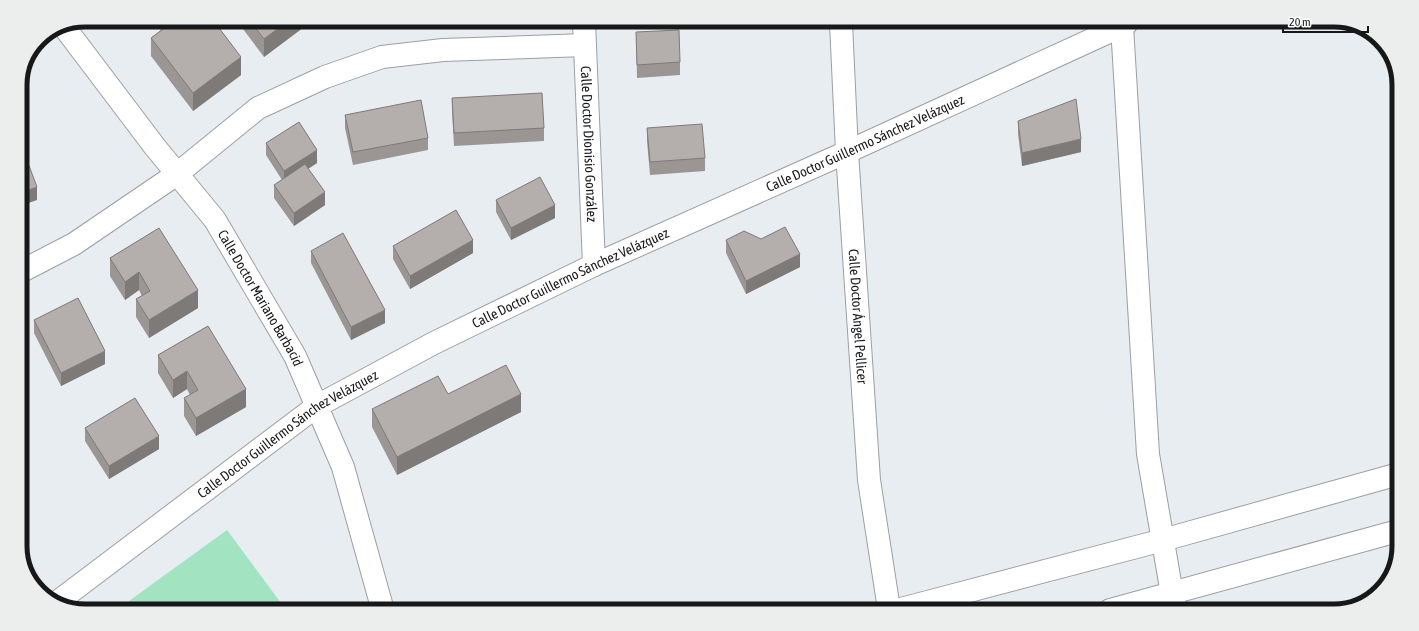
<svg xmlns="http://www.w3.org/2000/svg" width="1419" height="631" font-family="'Asap Condensed',sans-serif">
  <rect width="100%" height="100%" fill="#e8edf1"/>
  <!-- green -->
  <path fill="#a2e4c1" d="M227,530L284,607L122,606Z"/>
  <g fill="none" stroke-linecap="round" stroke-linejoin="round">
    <!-- minor casing -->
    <g stroke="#9b9fa4" stroke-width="24">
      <g id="minor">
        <path id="s1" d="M584,22L594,265"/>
        <path id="s2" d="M841,23L847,152L869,480L889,609"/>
        <path d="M1122,26L1148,454L1172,594L1176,610"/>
        <path id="s3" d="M65,28L155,147L215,220L295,356L343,467L382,607"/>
        <path d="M20,272L74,244L177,174L258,108L325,77L382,57L443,50L585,45"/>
        <path id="s4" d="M56,603L317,406L434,343L594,265L847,152L1126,24"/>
        <path d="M901,609L1163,540L1395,475"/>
        <path d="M1110,610L1394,532"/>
      </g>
    </g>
    <!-- minor -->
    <use href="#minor" stroke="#fff" stroke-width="22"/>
  </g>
  <!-- wall -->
  <g fill="#9b9694">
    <path d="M105,20H123L112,28Z"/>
    <path d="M156,20H213L241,75L193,111L151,56V38L161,30L156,24Z"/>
    <path d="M237,21H312L264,57Z"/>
    <path d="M367,21H379L367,24Z"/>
    <path d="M636,32L680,62V75L637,78Z"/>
    <path d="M452,98L544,128V141L454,146L452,111Z"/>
    <path d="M345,115L428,138V150L353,165L345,128Z"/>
    <path d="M1018,121L1081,152L1022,166L1018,134Z"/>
    <path d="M647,128L705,158V171L650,175L647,141Z"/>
    <path d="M266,143L317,163L308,169L325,205L294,226L274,198V185L282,180L266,155Z"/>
    <path d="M496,200L555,218L511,240L496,212Z"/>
    <path d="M159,228L198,308L149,338L136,317V299L142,296L139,290L125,300L110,276V258Z"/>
    <path d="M761,239L800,267L746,294L726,253V240Z"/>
    <path d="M393,246L473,253L410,289L393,259Z"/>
    <path d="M311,251L385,323L351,340L311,263Z"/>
    <path d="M34,320L105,364L61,386L34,333Z"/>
    <path d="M208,326L246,407L196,436L184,416V398L190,395L187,389L173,398L158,373V355Z"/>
    <path d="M448,394L521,412L397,475L372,427V409Z"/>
    <path d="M85,428L159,449L109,479L85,441Z"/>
  </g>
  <!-- shaded-wall -->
  <g fill="#7e7a78">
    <path d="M112,20H123L112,28Z"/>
    <path d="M288,21H312L264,57V39Z"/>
    <path d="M241,57V75L193,111V93Z"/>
    <path d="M1081,139V152L1022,166V153Z"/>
    <path d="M317,150V163L284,184V171Z"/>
    <path d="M37,187V200L20,206V193Z"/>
    <path d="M325,192V205L294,226V213Z"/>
    <path d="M555,205V218L511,240V228Z"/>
    <path d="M473,240V253L410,289V276Z"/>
    <path d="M800,254V267L746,294V281Z"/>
    <path d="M139,272V290L125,300V282Z"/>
    <path d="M198,290V308L149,338V320Z"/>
    <path d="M385,310V323L351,340V327Z"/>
    <path d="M105,351V364L61,386V373Z"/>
    <path d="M187,371V389L173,398V380Z"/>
    <path d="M246,389V407L196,436V418Z"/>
    <path d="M521,394V412L397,475V457Z"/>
    <path d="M159,436V449L109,479V466Z"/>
  </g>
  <!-- building -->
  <g fill="#b4aeac" stroke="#7e7a78">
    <path d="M167,20H213L241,57L193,93L151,38L170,24Z"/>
    <path d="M250,21H288L264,39Z"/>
    <path d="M679,30L680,62L637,65L636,32Z"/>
    <path d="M542,93L544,128L454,133L452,98Z"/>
    <path d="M1076,99L1081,139L1022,153L1018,121Z"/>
    <path d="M421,100L428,138L353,152L345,115Z"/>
    <path d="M299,122L317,150L284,171L266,143Z"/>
    <path d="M702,124L705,158L650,162L647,128Z"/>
    <path d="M22,147L37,187L20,193V148Z"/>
    <path d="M305,164L325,192L294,213L274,185Z"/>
    <path d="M540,177L555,205L511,228L496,200Z"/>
    <path d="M456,210L473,240L410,276L393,246Z"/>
    <path d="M785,227L800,254L746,281L726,240L744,231L761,239Z"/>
    <path d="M159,228L198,290L149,320L136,299L150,291L139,272L125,282L110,258Z"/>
    <path d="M343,233L385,310L351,327L311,251Z"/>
    <path d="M78,298L105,351L61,373L34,320Z"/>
    <path d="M208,326L246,389L196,418L184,398L198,390L187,371L173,380L158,355Z"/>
    <path d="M506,365L521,394L397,457L372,409L438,376L448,394Z"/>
    <path d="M135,398L159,436L109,466L85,428Z"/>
  </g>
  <g text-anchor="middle" stroke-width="4" stroke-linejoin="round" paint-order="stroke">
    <!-- street labels -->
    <g font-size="14" fill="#17181a" stroke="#fff">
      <text dy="5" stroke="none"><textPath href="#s4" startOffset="935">Calle Doctor Guillermo Sánchez Velázquez</textPath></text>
      <text dy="5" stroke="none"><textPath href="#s1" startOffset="122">Calle Doctor Dionisio González</textPath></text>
      <text dy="5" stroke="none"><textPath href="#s4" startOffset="611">Calle Doctor Guillermo Sánchez Velázquez</textPath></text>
      <text dy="5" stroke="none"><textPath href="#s3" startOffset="334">Calle Doctor Mariano Barbacid</textPath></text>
      <text dy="5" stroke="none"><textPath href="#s2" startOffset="294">Calle Doctor Ángel Pellicer</textPath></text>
      <text dy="5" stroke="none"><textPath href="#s4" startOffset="287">Calle Doctor Guillermo Sánchez Velázquez</textPath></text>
    </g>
  </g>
  <!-- crop -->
  <path d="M0 0H1419V631H0ZM85 27H1334A58 58 0 0 1 1392 85V546A58 58 0 0 1 1334 604H85A58 58 0 0 1 27 546V85A58 58 0 0 1 85 27Z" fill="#eceded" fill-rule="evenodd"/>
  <path fill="none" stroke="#17181a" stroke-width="5" d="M85 27H1334A58 58 0 0 1 1392 85V546A58 58 0 0 1 1334 604H85A58 58 0 0 1 27 546V85A58 58 0 0 1 85 27Z"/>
  <!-- scale -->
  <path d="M1283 26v6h85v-6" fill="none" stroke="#17181a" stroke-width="2"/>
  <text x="1289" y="26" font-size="12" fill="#17181a" stroke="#ffffff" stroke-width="3" paint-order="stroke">20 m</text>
</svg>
